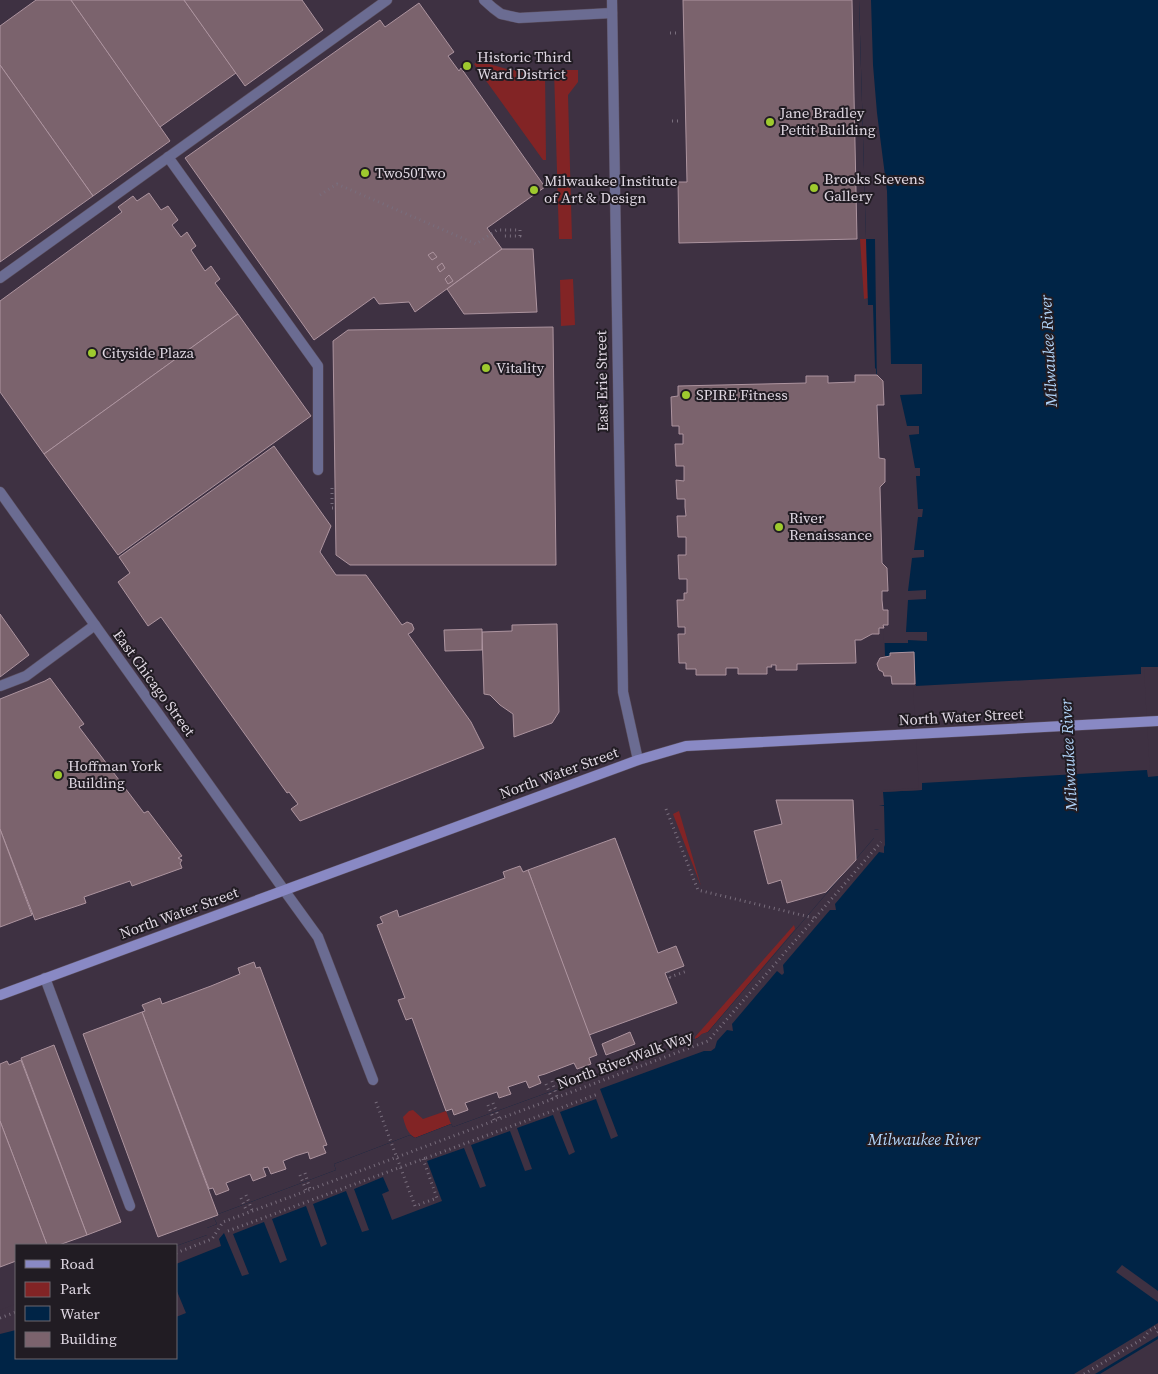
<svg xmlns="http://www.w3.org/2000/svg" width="1158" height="1374" font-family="'Source Serif 4',serif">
  <rect width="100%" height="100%" fill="#3e3142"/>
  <!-- green -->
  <g fill="#822425">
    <path d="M479,61L510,70L545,71L546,160H543L474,64Z"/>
    <path d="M554,70H578V82L568,95L572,239H559Z"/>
    <path d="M860,239H866L868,298L864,299Z"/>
    <path d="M573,279L575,325L561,326L560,280Z"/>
    <path d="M679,811L701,886L673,814Z"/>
    <path d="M794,925L795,929L708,1032L702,1034L695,1040V1037Z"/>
    <path d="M413,1110L423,1119L446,1111L451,1124L415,1138C407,1133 405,1125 403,1117L409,1111Z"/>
  </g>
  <!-- water -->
  <path fill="#002446" d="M859,0H1158V667H1142V674L1148,776H1158V1339L1100,1374H0V1312L16,1306V1358H176V1246L207,1235V1228L217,1224L213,1216L336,1170L334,1164L410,1135L415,1138L451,1124L453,1127L698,1038L708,1032L874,838V830L879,829V806L884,805L883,792L922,790L915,686L890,656H885L876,369L875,368L873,305H868Z"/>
  <!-- pier -->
  <g fill="#3e3142">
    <path d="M859,0H871L873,65L877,113L887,191L891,364H922V394L900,395L907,426H919V434L909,435L915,468H920V476H916L918,509H923L922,517H918L914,550H924V557L912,558L908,591L926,590V599L908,600L906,632H927V641L908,640V643H884L877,391L875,239H866Z"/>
    <path d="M914,652L916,686L1141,674V667H1158V669L1144,670L1150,774L1158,773V776L1148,777L1147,770L922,783V790L880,792L883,790L919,788L911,655L884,658L883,657Z"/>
    <path d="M879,806H884L885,845L884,847V853L879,852L835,904L836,910H830L783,965L784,973L782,975L777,971L732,1024L733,1031L727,1030L717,1041L715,1048L711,1051H704L600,1089L618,1136L611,1139L596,1099L560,1112L575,1152L569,1155L553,1115L517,1128L532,1169L525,1171L510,1131L471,1145L486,1186L480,1188L464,1148L427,1161L442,1201L392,1220L382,1194L389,1191L383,1177L354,1189L369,1230L362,1232L346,1191L313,1204L327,1244L321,1247L306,1206L272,1219L287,1260L280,1263L264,1222L233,1234L249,1274L242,1276L224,1233L219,1239L221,1246L176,1264V1246L207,1235V1228L217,1224L213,1216L336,1170L334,1164L410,1135L415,1138L451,1124L453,1127L698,1038L702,1034L708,1032L874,838V830L879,829Z"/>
    <path d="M1122,1265L1158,1291V1302L1116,1272Z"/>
    <path d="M176,1289L186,1313L176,1317Z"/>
    <path d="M16,1304V1330L0,1334V1310Z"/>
    <path d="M1158,1323V1336L1095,1374H1074Z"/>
  </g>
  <!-- building -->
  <g fill="#7b636d" stroke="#ad949f">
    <path d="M36,0H71L170,141L93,196L0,65V26Z"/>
    <path d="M71,0H184L236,73L160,127Z"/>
    <path d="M184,0H302L323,30L245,86Z"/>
    <path d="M683,0H852L857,239L679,243L678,182H687Z"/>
    <path d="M419,3L454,52L448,56L459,71L461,68L545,187L487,228L502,249L415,312L409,302L379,304L374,297L314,340L185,158L380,20L385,27Z"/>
    <path d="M0,65L93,196L0,262Z"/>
    <path d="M149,193L161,210L168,206L178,220L172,225L181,237L187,232L196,246L191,250L205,271L211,266L220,279L215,283L238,314L44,454L0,392V301L122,212L118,207L133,196L137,201Z"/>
    <path d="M502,249H533L537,312L464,314L447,289Z"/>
    <path d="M433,252L437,257L432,260L428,255Z"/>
    <path d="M442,263L445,268L440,272L437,267Z"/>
    <path d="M449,275L453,281L448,284L445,279Z"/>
    <path d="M238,314L311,416L118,555L44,454Z"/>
    <path d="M553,327L556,565H350L336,555L333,341L348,330Z"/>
    <path d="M855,375H877L883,381L884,405H877L879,458L885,459V482L880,487L882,563L887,568L888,591H882V600L883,610H888V625H883L884,628H879V634H872L861,640H855L856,663L797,664V670H776V665H771L772,667H767V674H738V668H726V675H696V669H686V663H679L678,634H685V627H678L677,600H684V593H687V579H679L678,555H686V537H678L677,516H686L685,507V499H677L676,480L684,481V466H676L675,444H683V434H679V426H672L671,397L678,396V386L806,383V376H828V383L855,382Z"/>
    <path d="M274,446L331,526L320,552L336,575H366L402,625L407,622L412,624L414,629L412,632L408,634L471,722L484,748L300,821L291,809L298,804L289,792L287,793L161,617L148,626L118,582L130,573L119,557Z"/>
    <path d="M0,614L29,655L0,677Z"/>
    <path d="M557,624L559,712L552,723L514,737L513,714L500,705L490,695L484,694L482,632L512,631V625Z"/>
    <path d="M482,629V650L445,651L444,630Z"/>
    <path d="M914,652L915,684H892L891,676H884L883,672L879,670L877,664L880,658L890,656V653Z"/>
    <path d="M50,678L84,724L79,727L144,813L148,811L182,856L178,858L182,860L180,863L182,868L132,886L130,881L84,897L86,903L35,920L0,829V699L45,681Z"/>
    <path d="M776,800H853L856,860L826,892L787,903L781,880L768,884L754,831L782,824Z"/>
    <path d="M0,829L32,915L0,927Z"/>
    <path d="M615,838L658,953L676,946L684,966L665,973L677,1003L589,1035L528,870Z"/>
    <path d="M520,866L523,872L528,870L597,1055L589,1058L591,1064L577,1069L574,1063L545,1074L538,1076L541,1083L529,1088L526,1081L508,1087L511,1094L499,1098L497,1092L465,1103L468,1110L454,1115L452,1109L446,1111L412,1018L406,1020L398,1000L405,998L377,925L383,923L380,917L397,910L399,917L505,878L503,872Z"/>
    <path d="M254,962L256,968L260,967L327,1145L323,1146L326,1153L310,1159L308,1152L295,1156L283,1161L286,1169L271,1174L268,1167L263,1168L266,1176L253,1181L250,1174L226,1183L229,1190L216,1195L213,1188L209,1189L142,1012L145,1011L142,1005L160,998L162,1004L211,986L240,974L238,968Z"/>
    <path d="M142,1012L218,1215L158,1237L83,1034Z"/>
    <path d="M630,1032L635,1044L606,1055L602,1044Z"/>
    <path d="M54,1045L121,1222L87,1235L21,1058Z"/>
    <path d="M21,1060L87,1235L59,1245H47L0,1121V1064L7,1061L9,1065Z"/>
    <path d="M0,1121L47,1245H16V1261L0,1267Z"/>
  </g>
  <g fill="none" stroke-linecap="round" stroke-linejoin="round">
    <!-- service casing -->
    <g stroke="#5b4f5f" stroke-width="11">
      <g id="service">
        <path d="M168,157L318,366V470"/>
        <path d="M0,278L387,0"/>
        <path d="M0,686L26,676L95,625"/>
        <path d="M284,890L318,937L373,1080"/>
        <path d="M45,978L130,1206"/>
      </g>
    </g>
    <!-- minor casing -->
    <g stroke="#5b4f5f" stroke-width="11">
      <g id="minor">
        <path d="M484,0L493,8L501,14L519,18L612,13"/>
        <path d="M612,0L623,692L638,760"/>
        <path d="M0,492L284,890"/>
      </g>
    </g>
    <!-- secondary casing -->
    <g stroke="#5b4f5f" stroke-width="11">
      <path id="secondary" d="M0,995L638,760L686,746L1158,721"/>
    </g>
    <!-- path -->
    <g stroke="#796e7d" stroke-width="3" stroke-dasharray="1 4" stroke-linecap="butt">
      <path d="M670,33H677"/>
      <path d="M672,121H680"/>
      <path d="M320,195L337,184L476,244L497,230H520V236H501"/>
      <path d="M332,488V508H335"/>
      <path d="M666,809L698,890L814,918"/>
      <path d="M668,972L670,977L687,971"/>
      <path d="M552,1081L557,1097"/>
      <path d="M546,1084L552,1099"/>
      <path d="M376,1102L415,1206L437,1198L423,1159"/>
      <path d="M493,1103L499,1118"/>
      <path d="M488,1105L494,1120"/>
      <path d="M426,1158L598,1094"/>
      <path d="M305,1173L310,1189"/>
      <path d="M300,1175L306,1190"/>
      <path d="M246,1195L252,1210"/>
      <path d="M241,1198L247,1212"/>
      <path d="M228,1231L382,1174"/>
      <path d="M176,1253L212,1239L223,1222L708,1041L881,842"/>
      <path d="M0,1318L16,1312"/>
      <path d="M1158,1332L1157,1333L1158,1335"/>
      <path d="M1084,1374L1144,1338L1149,1331L1158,1326"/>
    </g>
    <!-- service -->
    <use href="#service" stroke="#6b6c92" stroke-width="10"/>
    <!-- minor -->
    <use href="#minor" stroke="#6b6c92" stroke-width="10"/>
    <!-- secondary -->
    <use href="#secondary" stroke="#8989c4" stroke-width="10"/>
    <!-- path-bridge -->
    <path stroke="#796e7d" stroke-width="3" stroke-dasharray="1 4" stroke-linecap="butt" d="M382,1174L426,1158"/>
  </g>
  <!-- markers -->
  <g fill="#9eca2e" stroke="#211c23" stroke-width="2">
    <circle cx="467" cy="66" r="5"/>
    <circle cx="770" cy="122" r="5"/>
    <circle cx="365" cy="173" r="5"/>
    <circle cx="814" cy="188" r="5"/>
    <circle cx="534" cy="190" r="5"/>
    <circle cx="92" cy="353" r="5"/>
    <circle cx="486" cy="368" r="5"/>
    <circle cx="686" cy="395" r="5"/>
    <circle cx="779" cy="527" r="5"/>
    <circle cx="58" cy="775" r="5"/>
  </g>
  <g text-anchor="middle" stroke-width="4" stroke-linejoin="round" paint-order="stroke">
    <!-- poi labels -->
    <g font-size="15" fill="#dfd7e2" stroke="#211c23" text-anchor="start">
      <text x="477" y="62">Historic Third<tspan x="477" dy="17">Ward District</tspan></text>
      <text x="780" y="118">Jane Bradley<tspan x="780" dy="17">Pettit Building</tspan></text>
      <text x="375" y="178">Two50Two</text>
      <text x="824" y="184">Brooks Stevens<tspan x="824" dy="17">Gallery</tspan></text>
      <text x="544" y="186">Milwaukee Institute<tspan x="544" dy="17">of Art &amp; Design</tspan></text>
      <text x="102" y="358">Cityside Plaza</text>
      <text x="496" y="373">Vitality</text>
      <text x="696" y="400">SPIRE Fitness</text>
      <text x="789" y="523">River<tspan x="789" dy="17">Renaissance</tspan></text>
      <text x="68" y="771">Hoffman York<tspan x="68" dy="17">Building</tspan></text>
    </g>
    <!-- street labels -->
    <g font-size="15" fill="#dfd7e2" stroke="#211c23">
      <text transform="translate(602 381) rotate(-91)" y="5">East Erie Street</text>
      <text transform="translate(154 683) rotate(54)" y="5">East Chicago Street</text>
      <text transform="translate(961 717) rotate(-3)" y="5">North Water Street</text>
      <text transform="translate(559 773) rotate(-20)" y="5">North Water Street</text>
      <text transform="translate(179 913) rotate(-20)" y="5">North Water Street</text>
      <text transform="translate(625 1060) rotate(-20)" y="5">North RiverWalk Way</text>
    </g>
    <!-- water labels -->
    <g font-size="16" font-style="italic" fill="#b2d5fa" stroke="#211c23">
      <text transform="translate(1048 351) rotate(-93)" y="6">Milwaukee River</text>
      <text transform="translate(1068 755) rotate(-93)" y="6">Milwaukee River</text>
      <text x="924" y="1145">Milwaukee River</text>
    </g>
  </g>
  <!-- legend -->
  <rect x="15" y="1244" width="162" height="115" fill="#211c23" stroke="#6d676f"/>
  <rect x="25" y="1260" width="25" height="8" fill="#8989c4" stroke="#6d676f"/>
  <text x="60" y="1269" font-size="15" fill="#dfd7e2">Road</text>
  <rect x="25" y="1282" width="25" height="15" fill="#822425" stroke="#6d676f"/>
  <text x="60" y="1294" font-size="15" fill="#dfd7e2">Park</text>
  <rect x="25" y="1306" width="25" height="15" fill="#002446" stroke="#6d676f"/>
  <text x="60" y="1319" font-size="15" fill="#dfd7e2">Water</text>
  <rect x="25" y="1332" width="25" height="15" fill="#7b636d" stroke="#6d676f"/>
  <text x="60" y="1344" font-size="15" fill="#dfd7e2">Building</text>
</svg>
